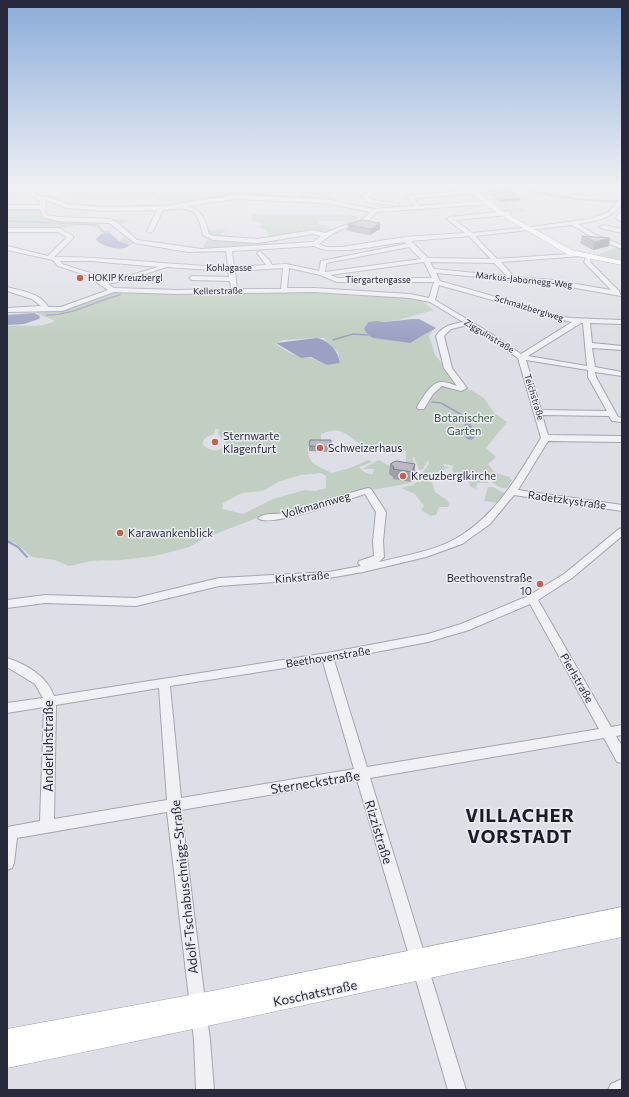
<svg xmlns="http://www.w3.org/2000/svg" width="629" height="1097" font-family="Commissioner,sans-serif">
  <rect width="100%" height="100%" fill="#dedee6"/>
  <!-- built -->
  <path fill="#cccdd8" d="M475,185H505L520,191L515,193L519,196L536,202L527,204L515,203L528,211L511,213Z"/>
  <!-- green -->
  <g fill="#c0cfc1" fill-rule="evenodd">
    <path d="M7,185H268L263,189H251L249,191L256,195L273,194L280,197L293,198L239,196L187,202L156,200V197C129,198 73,208 52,186L25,190L29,194L7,198Z"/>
    <path d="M277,185H371L365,187L370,189L367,191L351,187L335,190V192L327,194L339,202C332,201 322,196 316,196L312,199L302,198L301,192L293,189V186H288L284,191L276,187Z"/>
    <path d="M7,208H40L43,216L51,219C68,219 86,221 103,221C113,220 120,216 130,222L119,224L138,241L131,245L119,241L124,237C117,229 110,219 99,225L105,231H110V233H102L96,227L84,225L63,228L7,229V218L9,217H7Z"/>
    <path d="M252,214L306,215L320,214L357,216L358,221L365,218L355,223L348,224L344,221H318L320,225L329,226L333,230L325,233L311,231L267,242L268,245L205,249L203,246L209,238L208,231L226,229L221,234C229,237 238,235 244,239L270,237L266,230L259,227L262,224L252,221Z"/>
    <path d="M616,248L622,249V260L595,255Z"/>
    <path d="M312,290L418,298L434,310L398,320L384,322L378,321L366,325L364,329L368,335L373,338L410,343L433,330L429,336L435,355L462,388L454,390L462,391L469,389L484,398L494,413L507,422L486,448L496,457L488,464L495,473L510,477V479L512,480L507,488C499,489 493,484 489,478H485L489,483H477L476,489L470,486L469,482L455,480L452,468L454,466L444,464L443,466L450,467L439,471L433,480L421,478L423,472L429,464L428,460L423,469L419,470L414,457L412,458L414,463L406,462V451C393,451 377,452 366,447C347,438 344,424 321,434V442L308,444C306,464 316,465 332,473L350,468L368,460L372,462L359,467C362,471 368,475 373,474L374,469H362L379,460L391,467L404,464L416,471V477H413L414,474L409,473L406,481L411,482L412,479L414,480L412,482L401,485L348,494L289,513L259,517L205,538L189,547L155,556L121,560L91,561L69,566L55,560L32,557L14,542L7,543V326C26,324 38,329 55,321L36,313L68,309L114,292ZM317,338H324L338,353L340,362C324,369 323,360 309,358C295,356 286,352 275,343L284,340ZM215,429H219L218,434L226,442C223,453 209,452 203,445C202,438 208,436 214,434ZM321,473L326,476V488L316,491L305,490L273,499L243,514L222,509L223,503L242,493L263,491L278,482L301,475Z"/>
    <path d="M419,480L432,482L435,492L447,500L449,504L448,507H439L436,515L431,516L421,510L424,506L415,494L401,488L413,485Z"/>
    <path d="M488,487H493L506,494L499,503L484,501Z"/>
  </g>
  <!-- water -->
  <g fill="#9ca1c3">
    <path d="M511,185L574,198L622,201V203C584,202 547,198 511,185Z"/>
    <path d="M110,233L119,241L130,245C122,252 106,247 98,242L96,239L101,234Z"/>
    <path d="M34,313L40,316L39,319L24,324L7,325V315Z"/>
    <path d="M413,319H419L436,328L410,343L373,338L368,335L364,329L368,322L378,321L384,322Z"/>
    <path d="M317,338C329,340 338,351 340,363L327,365L311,357L301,358L276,343Z"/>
    <path d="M466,419L474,429L475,436L472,440L467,439L461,430L465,428L464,420Z"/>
  </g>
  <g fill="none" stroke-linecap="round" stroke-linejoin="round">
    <!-- stream-far2 -->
    <path stroke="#9ca1c3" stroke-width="1" d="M7,221L98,225L105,234"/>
    <!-- stream-far1 -->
    <g stroke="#9ca1c3" stroke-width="1.5">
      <path d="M47,315C75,315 94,301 120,295"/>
      <path d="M333,340L353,334L368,335"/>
      <path d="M432,402L441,403L464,416L465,419"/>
    </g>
    <!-- stream -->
    <path stroke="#9ca1c3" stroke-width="2" d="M7,541L18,547L27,557"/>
    <!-- minor casing -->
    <g stroke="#a4a4b0" stroke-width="2">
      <g id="minor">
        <path d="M20,185H26L38,196L49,197L68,204L101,207L165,206L235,195L324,199L374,209L414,206L407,197L410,195L477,190L479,193L414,198L419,206L492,200L495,202L492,204L376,212C368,225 356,225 343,229C334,232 326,238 319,244L326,247H342L405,237L465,233L448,220L447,219L450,217L508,211L511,213L508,215L455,220L472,233L524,228L590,219L609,212L622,197V203C612,219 595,221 578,224L594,234L622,245V249L590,236L572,225L475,236L497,259L583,253V255L581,256L501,262L514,277L553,280L611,290L584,262L587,256H591L590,262L619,291L621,296L553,284L436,273L440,281L569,318L622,320V324L590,323L592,343L622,346V350L592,348L595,367L622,372V376L595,372L596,377L618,417L622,418V422L612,421L609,416L542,415L548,435L622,436V442L548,441L518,490L622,505V511L514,495L490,524L462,544L426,557L363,572L329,578L219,586L136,606L45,603L7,608V600L45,595L136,598L219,578L329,572L361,566L358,563L359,561L374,556L373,541L376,512L365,494C349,499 268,529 258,518C264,512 277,515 285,513C313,506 340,495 368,488L371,489L386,512L383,541L384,557L379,562C403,556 434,551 455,539C496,516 517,477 541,438L518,358L468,325L451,329L444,336L452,368L467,388L461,391L442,386L433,394L424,409H418L417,407C422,399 431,382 441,382C447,382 452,384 457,386L444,368L436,336C442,326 452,324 463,322L430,302L410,298L314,292L177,294L114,292L62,311L7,312V308L41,306L32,299L7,291V287C21,291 41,293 48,307H61L108,290L86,275L58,266L53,260L7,250V246L48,256L67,237L58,232H7V228H59L73,236V238L54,257H55C113,257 170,265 228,267L226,251L188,252L135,243L109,223L58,221L43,217L40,209H7V205H40V202ZM43,199L67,208L101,211L157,210L147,231L150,233L153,231L163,210C190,208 197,205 203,235L213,240L258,243L313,234L321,236L313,242L202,249L137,240L118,223L110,219L58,217L47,215L45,211L46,202ZM235,199L324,203L371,212L360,221L340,227L325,233L313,230L258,239L214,236L209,234C205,220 203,210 187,206ZM469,236L491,259L428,258L411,241ZM405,242L406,244L321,261L319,271L286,264L272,265L269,260L260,251L257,253L266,265L234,267L232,251L314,246C332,257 383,244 405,242ZM409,247L421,259L325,272L326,263ZM60,261H92L158,267L128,276L103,281L90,273L62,264ZM424,262L432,278H338L330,275ZM430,262L494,263L507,276L434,269ZM166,267L228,271L229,277L192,276L189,278L192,280L230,281L231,289L177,290L114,288L108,284L131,279ZM283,268L281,289H237L235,271ZM289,268L320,275L337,282H434L429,298L410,294L314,288H287ZM439,285L567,321L572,322L521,354L490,333L435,300ZM581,323H583L587,366L528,356ZM526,360L588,370V377L607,411L541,410Z"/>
        <path d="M384,185H391L368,197L372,200L399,204V206L368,202L362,197L364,194Z"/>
        <path d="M481,185H498L472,190L469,188Z"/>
        <path d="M622,210V222L616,218Z"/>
        <path d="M603,225L622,229V233L601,228L600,227Z"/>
        <path d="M622,528V536L572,578L538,600L611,727L622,725V735L616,736L622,746V763L617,762L604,738L370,778L426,959L424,963L427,964L429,970L466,1090H448L413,970L415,966L412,965L410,959L357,780L181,810L210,1040L214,1090H196L194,1040L167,812L17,838L14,863L12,868L7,870V827L40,821L44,707L7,713V703L43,698L35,684L7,667V658C26,664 47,676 54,696L327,653L428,634L461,624L528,596L564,574L619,529ZM530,604L599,729L367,767L334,660L428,642L469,630ZM323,662L354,769L181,798L170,686ZM159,688L167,800L54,819L56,705Z"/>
        <path d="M622,1079V1090H608L611,1084Z"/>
      </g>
    </g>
    <!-- major casing -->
    <g stroke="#9e9fb1" stroke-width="1">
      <g id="major">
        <path d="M475,191H479L480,194L505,213L572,250L622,261V265L567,254L501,215L475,196Z"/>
        <path d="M622,907V937C417,980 212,1026 7,1068V1029L217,990Z"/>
      </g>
    </g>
    <!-- minor -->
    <use href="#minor" fill="#f0f0f5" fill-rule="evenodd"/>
    <!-- major -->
    <use href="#major" fill="#fff" fill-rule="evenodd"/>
  </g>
  <!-- wall -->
  <g fill="#9f9fa9">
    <rect x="613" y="185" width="9" height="2"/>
    <path d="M485,188L520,198V200L500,202L485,189Z"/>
    <path d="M348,225L380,229L370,235L347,231Z"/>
    <path d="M582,236L609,246L593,250L580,243Z"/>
    <path d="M331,445L330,452L309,451V446Z"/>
    <path d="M390,464H415L414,474L411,482L393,479V477L389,474Z"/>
  </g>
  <!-- shaded-wall -->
  <g fill="#82828a">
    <path d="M520,198V200L500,202V200Z"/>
    <path d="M380,223V229L370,235L371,229Z"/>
    <path d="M610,238L609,246L593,250L595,242Z"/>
    <path d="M415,464L414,474L411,482L412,472Z"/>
  </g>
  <!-- building -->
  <g fill="#b9b9c5" stroke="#82828a">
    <path d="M495,185L504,186L520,198L500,200L485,188Z"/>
    <path d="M362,220L380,223L371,229L348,225Z"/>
    <path d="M582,236L610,238L595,242Z"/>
    <path d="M310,440H331V447L309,446Z"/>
    <path d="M396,461L415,464L412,472L393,469L394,467L390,464Z"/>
  </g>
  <!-- sky -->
  <linearGradient id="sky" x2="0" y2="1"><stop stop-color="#89acd9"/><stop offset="0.55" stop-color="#f0f0f4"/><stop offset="1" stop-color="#f0f0f4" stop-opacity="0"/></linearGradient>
  <rect width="629" height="339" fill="url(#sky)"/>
  <!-- markers -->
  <g fill="#c2644d" stroke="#edeef4" stroke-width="1.5">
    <circle cx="80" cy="278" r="4"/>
    <circle cx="215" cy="442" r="4"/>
    <circle cx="320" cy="448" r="4"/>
    <circle cx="403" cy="476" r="4"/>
    <circle cx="120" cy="533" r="4"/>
    <circle cx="540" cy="584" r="4"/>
  </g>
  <g text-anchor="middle" stroke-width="3" stroke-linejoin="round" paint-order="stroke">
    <!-- far-street labels -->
    <g font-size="9" fill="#29293c" stroke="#edeef4">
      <text x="229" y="271">Kohlagasse</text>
      <text x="378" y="283">Tiergartengasse</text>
      <text transform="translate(524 280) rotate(6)" y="3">Markus-Jabornegg-Weg</text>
      <text transform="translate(218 291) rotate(-1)" y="3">Kellerstraße</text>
      <text transform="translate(529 308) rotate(17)" y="3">Schmalzberglweg</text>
      <text transform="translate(489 336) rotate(31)" y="3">Ziggulnstraße</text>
      <text transform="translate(534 397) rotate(73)" y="3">Teichstraße</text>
    </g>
    <!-- far-poi labels -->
    <g font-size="9" fill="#29293c" stroke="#edeef4" text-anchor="start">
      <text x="88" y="281">HOKIP Kreuzbergl</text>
    </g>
    <!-- park labels -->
    <g font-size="11" fill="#37563c" stroke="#edeef4">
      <text x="464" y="422">Botanischer<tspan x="464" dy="13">Garten</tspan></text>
    </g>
    <!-- poi labels -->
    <g font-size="11" fill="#29293c" stroke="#edeef4" text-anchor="start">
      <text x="223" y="440">Sternwarte<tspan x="223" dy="13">Klagenfurt</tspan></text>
      <text x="328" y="452">Schweizerhaus</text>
      <text x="411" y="480">Kreuzberglkirche</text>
      <text x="128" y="537">Karawankenblick</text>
      <text x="532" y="582" text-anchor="end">Beethovenstraße<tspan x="532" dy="13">10</tspan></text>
    </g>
    <!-- street labels -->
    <g font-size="11" fill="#29293c" stroke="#edeef4">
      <text transform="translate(567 500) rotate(8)" y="4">Radetzkystraße</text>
      <text transform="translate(316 505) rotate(-16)" y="4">Volkmannweg</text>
      <text transform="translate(302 577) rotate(-5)" y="4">Kinkstraße</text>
      <text transform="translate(328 657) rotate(-9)" y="4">Beethovenstraße</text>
      <text transform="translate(577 678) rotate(60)" y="4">Pierlstraße</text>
    </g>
    <!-- near-street labels -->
    <g font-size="13" fill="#29293c" stroke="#edeef4">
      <text transform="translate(48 746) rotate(-90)" y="5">Anderluhstraße</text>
      <text transform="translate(315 782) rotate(-9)" y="5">Sterneckstraße</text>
      <text transform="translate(379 832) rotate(73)" y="5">Rizzistraße</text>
      <text transform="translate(184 887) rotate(-96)" y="5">Adolf-Tschabuschnigg-Straße</text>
      <text transform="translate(315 993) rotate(-12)" y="5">Koschatstraße</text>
    </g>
    <!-- near-district labels -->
    <g font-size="18" font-weight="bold" letter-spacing="1" fill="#1b1b2c" stroke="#edeef4">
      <text x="520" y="822">VILLACHER<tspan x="520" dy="21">VORSTADT</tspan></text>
    </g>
  </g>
  <!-- border -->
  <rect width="629" height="1097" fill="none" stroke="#29293c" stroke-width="16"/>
</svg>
